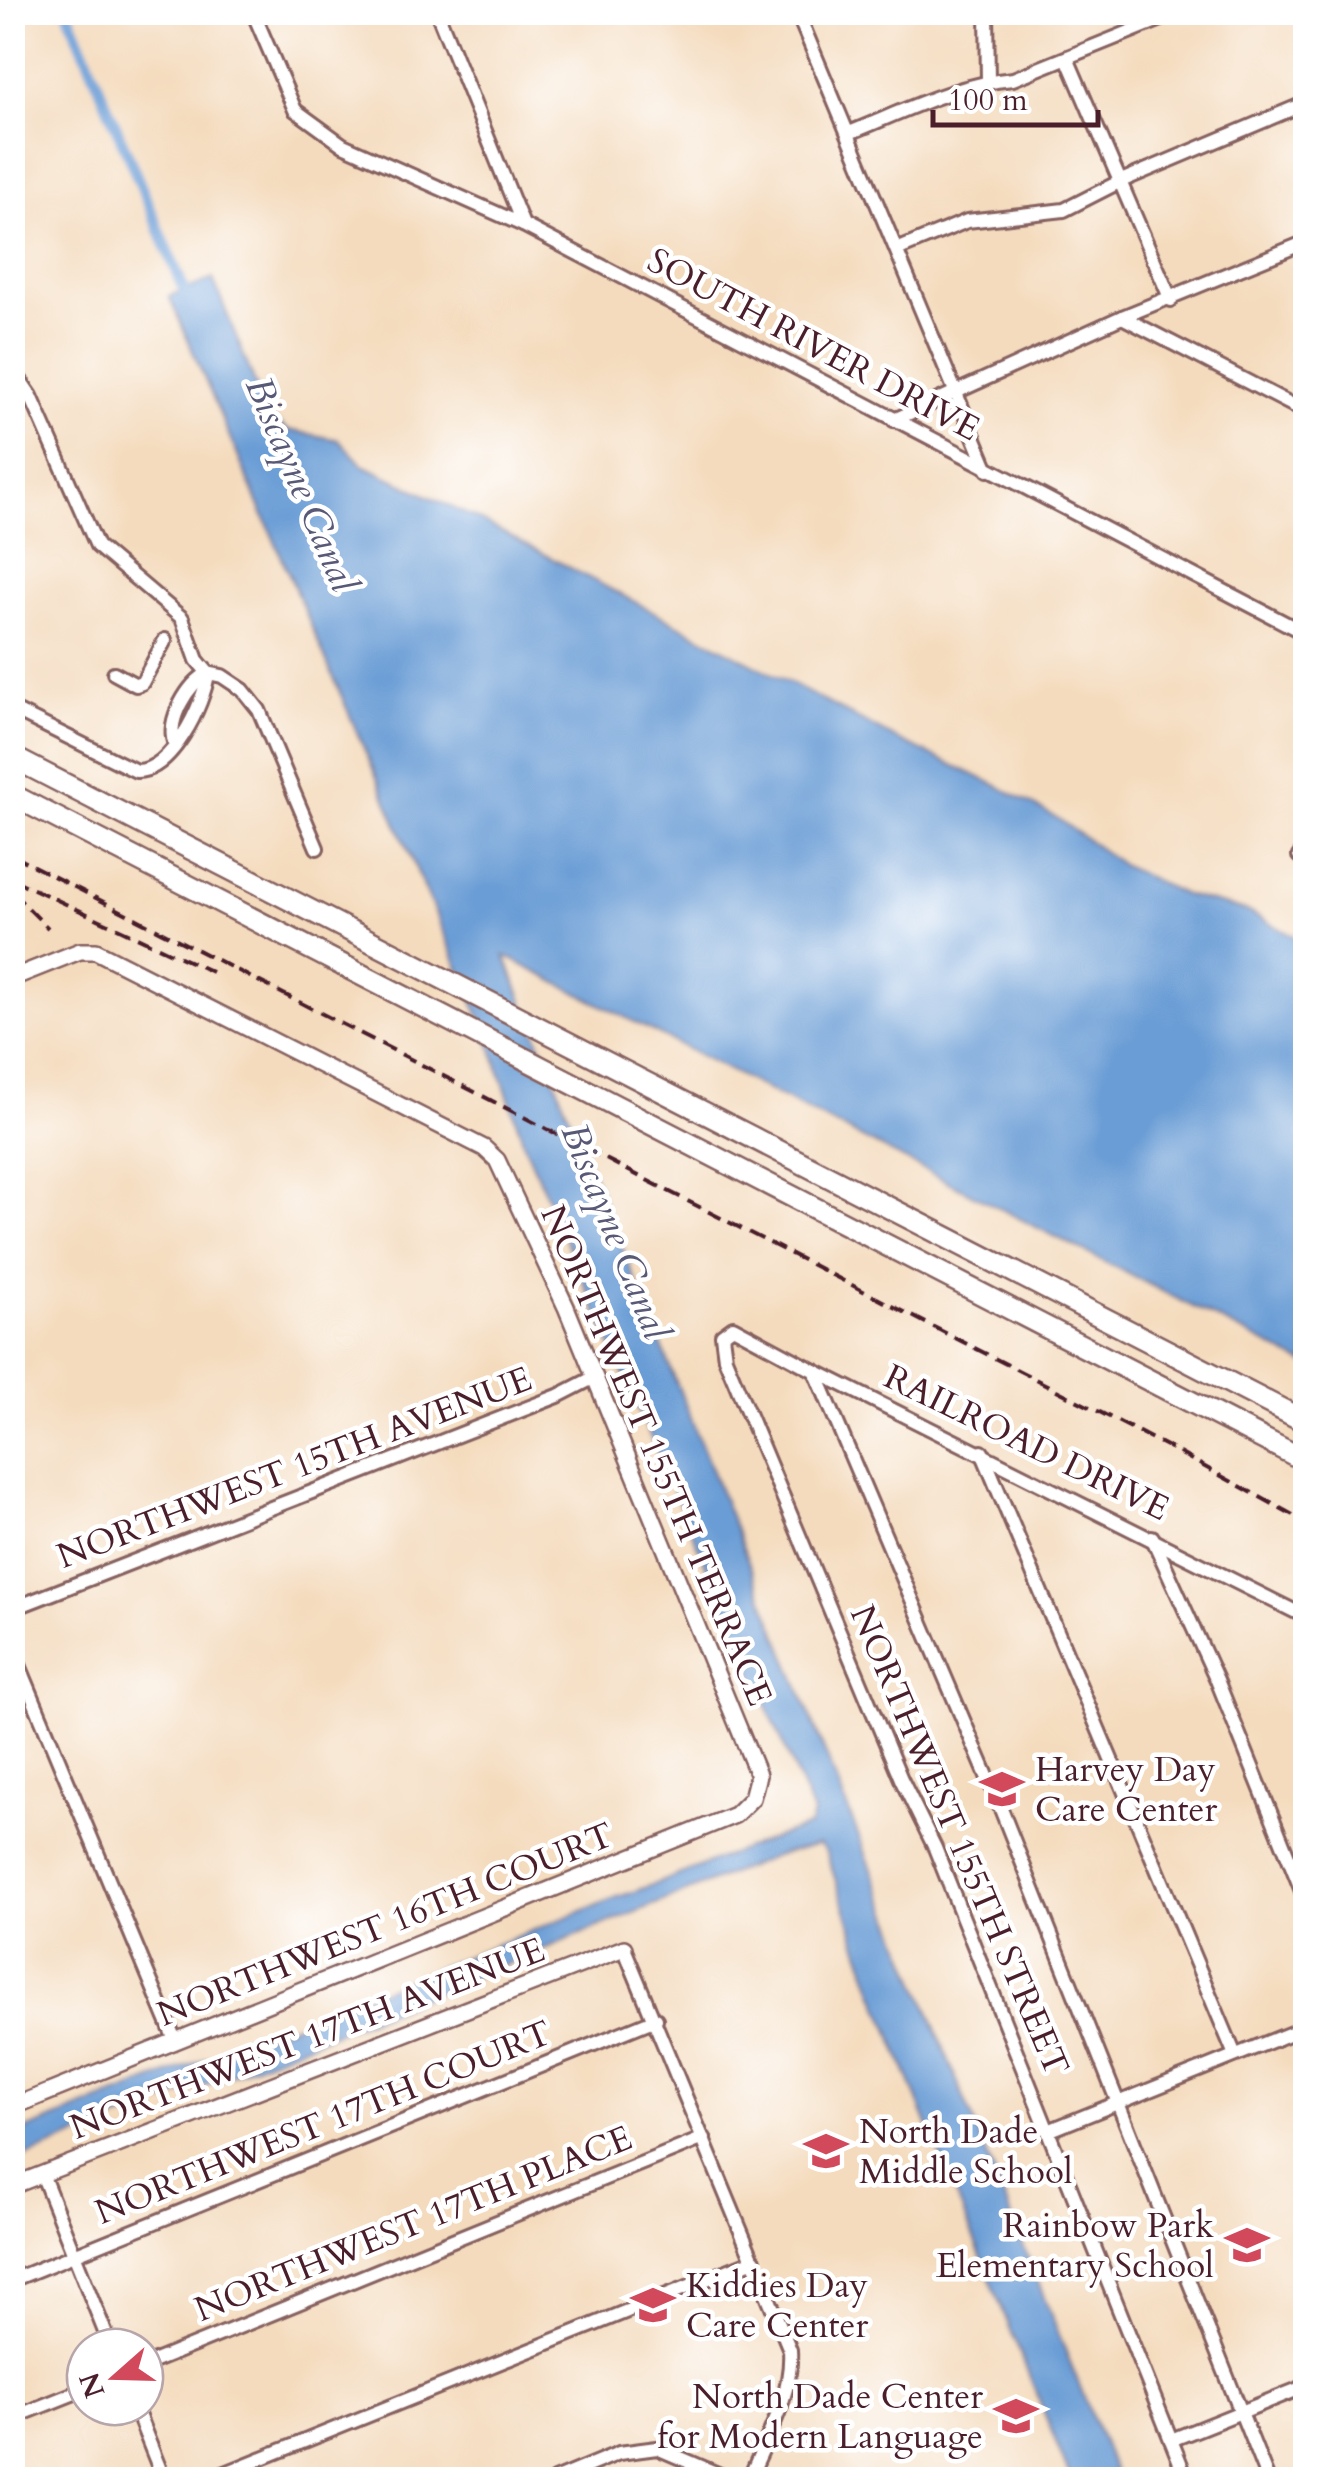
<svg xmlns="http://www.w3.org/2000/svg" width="1318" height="2492" font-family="Cardo,serif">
  <rect width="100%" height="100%" fill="#fff"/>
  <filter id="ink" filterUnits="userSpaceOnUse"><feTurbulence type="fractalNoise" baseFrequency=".01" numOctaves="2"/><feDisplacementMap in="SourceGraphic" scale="20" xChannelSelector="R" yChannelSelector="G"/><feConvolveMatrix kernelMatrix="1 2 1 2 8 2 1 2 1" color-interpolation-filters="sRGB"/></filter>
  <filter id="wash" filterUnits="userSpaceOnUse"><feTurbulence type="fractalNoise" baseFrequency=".0048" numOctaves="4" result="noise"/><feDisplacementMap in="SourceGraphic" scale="40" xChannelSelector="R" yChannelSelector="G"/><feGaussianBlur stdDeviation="2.25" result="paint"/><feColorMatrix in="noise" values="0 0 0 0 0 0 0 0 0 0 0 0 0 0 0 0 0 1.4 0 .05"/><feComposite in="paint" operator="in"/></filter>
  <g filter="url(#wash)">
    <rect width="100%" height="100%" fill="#f4dbbe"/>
    <!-- water -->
    <path fill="#6a9dd5" stroke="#5a5e80" stroke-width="2.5" d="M213,279L268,416L288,430L339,440L363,465L477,519L900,741L994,784L1057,818L1123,866L1185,895L1246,911L1305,942V1364L505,956L1117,2479H1071L875,1994L826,1852L819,1844L775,1856L13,2162V2135L615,1898C682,1877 744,1845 810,1826L813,1813L525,1146L486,1031L169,296Z"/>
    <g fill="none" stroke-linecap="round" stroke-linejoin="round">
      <!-- canal -->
      <path stroke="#6a9dd5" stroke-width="11" d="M68,12L189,301"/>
    </g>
  </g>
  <g filter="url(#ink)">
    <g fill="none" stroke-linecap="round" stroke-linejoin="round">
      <!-- minor casing -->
      <g stroke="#86615e" stroke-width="18">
        <g id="minor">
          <path d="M253,12L295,110L343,145L523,225L1306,634"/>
          <path d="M437,12L523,225"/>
          <path d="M797,12L988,470"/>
          <path d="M987,12L988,81"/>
          <path d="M1067,58L1171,300"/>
          <path d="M849,133C902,112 956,84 1013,79L1179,12"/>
          <path d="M899,249L967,221L1064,210L1121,181L1306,103"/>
          <path d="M1122,317L1306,412"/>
          <path d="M12,368L31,396L97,546L182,618L197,660L208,673L222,676L243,690L259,710L317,848"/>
          <path d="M894,420L1122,317L1306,242"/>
          <path d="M114,673L136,685L142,683L165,640"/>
          <path d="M12,709L136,771C171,772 204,705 208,673"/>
          <path d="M174,742C167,719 188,684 208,673"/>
          <path d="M1299,856L1306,859"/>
          <path d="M815,1371L1001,1809L1268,2480"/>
          <path d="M982,1452L1235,2055"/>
          <path d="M1152,1537L1217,1680L1306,1901"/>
          <path d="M12,1609L558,1396L595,1377"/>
          <path d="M12,1648L175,2040"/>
          <path d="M624,1948L790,2350C793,2395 766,2438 749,2480"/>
          <path d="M1048,2131L1306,2027"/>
          <path d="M42,2174L111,2347"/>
          <path d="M12,2280L656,2019"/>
          <path d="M145,2365L704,2138"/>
          <path d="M135,2407L164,2480"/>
          <path d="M12,2418L85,2389"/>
          <path d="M1171,2440L1306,2386"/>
          <path d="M208,2480L754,2260"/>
          <path d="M554,2480L619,2453L657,2448L732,2480"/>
          <path d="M1187,2480L935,1848L901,1779L725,1358L722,1335L733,1327L815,1371L1306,1617"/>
        </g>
      </g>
      <!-- tertiary casing -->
      <g stroke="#86615e" stroke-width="20">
        <g id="tertiary">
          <path d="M12,978L80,951H96L484,1148L497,1160L566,1307L758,1775L752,1798L735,1815L12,2107"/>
          <path d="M12,2186L624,1948"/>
        </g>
      </g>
      <!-- primary casing -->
      <g stroke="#86615e" stroke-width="25">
        <g id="primary">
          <path d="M12,757L1306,1422"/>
          <path d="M12,795L1306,1461"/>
        </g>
      </g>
      <!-- minor -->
      <use href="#minor" stroke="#fff" stroke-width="12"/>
      <!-- tertiary -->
      <use href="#tertiary" stroke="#fff" stroke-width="15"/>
      <!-- primary -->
      <use href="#primary" stroke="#fff" stroke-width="20"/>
      <!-- rail -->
      <g stroke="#4a1f2b" stroke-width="4" stroke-dasharray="15 8" stroke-linecap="butt">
        <path d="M12,855L1168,1447L1306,1522"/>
        <path d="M12,879L212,972"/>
        <path d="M12,892L48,928"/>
      </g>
    </g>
  </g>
  <!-- icons -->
  <defs>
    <g id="school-bare" transform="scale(3.45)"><path d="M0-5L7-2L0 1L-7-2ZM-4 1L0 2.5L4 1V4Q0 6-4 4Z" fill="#d1495b" stroke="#fff" stroke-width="2.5" paint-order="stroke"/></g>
  </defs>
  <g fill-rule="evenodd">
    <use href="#school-bare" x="1002" y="1789"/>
    <use href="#school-bare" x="826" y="2151"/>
    <use href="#school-bare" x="1247" y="2245"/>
    <use href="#school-bare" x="653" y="2305"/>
    <use href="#school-bare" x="1016" y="2416"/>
  </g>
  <g text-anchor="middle" stroke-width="9" stroke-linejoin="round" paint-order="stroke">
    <!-- street labels -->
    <g font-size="35" fill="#4a1f2b" stroke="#fff">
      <text transform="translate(814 344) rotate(28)" y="12">SOUTH RIVER DRIVE</text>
      <text transform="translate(1027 1442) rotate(26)" y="12">RAILROAD DRIVE</text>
      <text transform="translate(657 1455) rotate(67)" y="12">NORTHWEST 155TH TERRACE</text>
      <text transform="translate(294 1467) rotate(-21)" y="12">NORTHWEST 15TH AVENUE</text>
      <text transform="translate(960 1840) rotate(67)" y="12">NORTHWEST 155TH STREET</text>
      <text transform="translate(385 1924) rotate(-22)" y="12">NORTHWEST 16TH COURT</text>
      <text transform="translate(307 2038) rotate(-21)" y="12">NORTHWEST 17TH AVENUE</text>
      <text transform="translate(323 2122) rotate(-22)" y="12">NORTHWEST 17TH COURT</text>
      <text transform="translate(413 2223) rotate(-22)" y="12">NORTHWEST 17TH PLACE</text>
    </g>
    <!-- poi labels -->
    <g font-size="35" fill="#4a1f2b" stroke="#fff" text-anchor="start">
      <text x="1035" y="1781">Harvey Day<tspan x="1035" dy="40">Care Center</tspan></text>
      <text x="859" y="2143">North Dade<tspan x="859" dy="40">Middle School</tspan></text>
      <text x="1214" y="2237" text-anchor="end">Rainbow Park<tspan x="1214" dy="40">Elementary School</tspan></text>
      <text x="686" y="2297">Kiddies Day<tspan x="686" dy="40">Care Center</tspan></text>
      <text x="983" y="2408" text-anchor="end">North Dade Center<tspan x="983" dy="40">for Modern Language</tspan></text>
    </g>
    <!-- water labels -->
    <g font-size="38" font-style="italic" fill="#585877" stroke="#fff">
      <text transform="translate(302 484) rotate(67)" y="13">Biscayne Canal</text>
      <text transform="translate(616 1231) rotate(68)" y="13">Biscayne Canal</text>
    </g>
  </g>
  <!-- margin -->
  <rect width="1318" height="2492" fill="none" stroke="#fff" stroke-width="50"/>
  <!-- north arrow -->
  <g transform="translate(115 2377) rotate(250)"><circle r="48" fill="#ffffff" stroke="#b7a5aa" stroke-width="2.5"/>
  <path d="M0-8L18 38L0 25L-18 38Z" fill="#d1495b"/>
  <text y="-15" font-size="28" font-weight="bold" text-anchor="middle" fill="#4a1f2b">N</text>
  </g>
  <!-- scale -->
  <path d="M933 110v15h165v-15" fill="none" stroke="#4a1f2b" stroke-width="5"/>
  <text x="948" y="110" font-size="30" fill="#4a1f2b" stroke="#ffffff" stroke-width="8" paint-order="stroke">100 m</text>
</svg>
